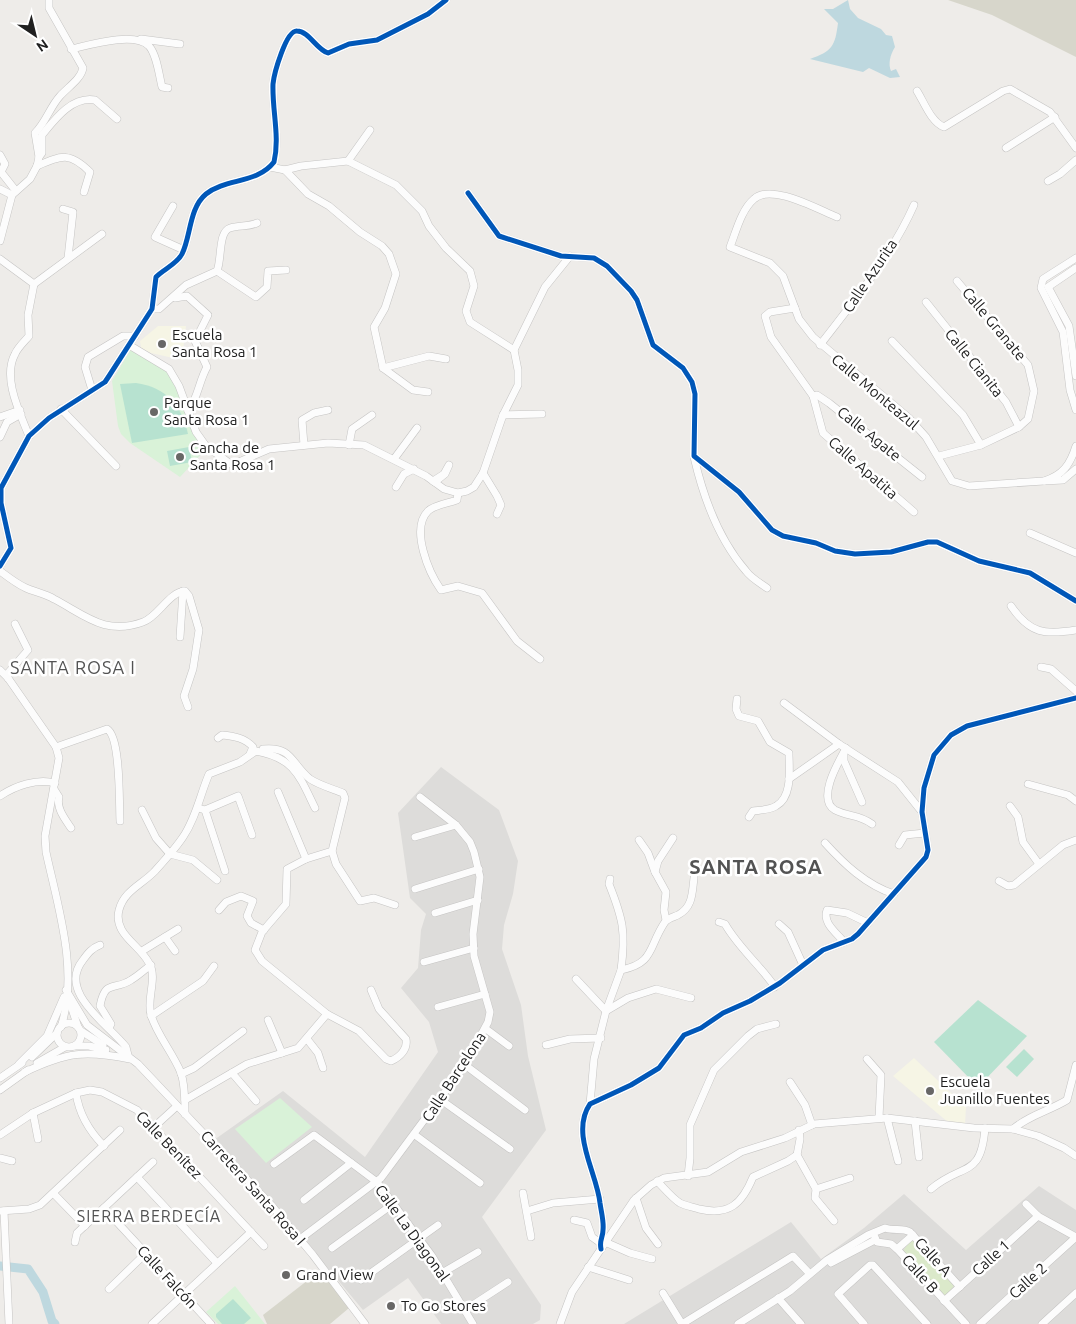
<svg xmlns="http://www.w3.org/2000/svg" width="1076" height="1324" font-family="Ubuntu,sans-serif">
  <rect width="100%" height="100%" fill="#eeece9"/>
  <!-- residential -->
  <g fill="#dddcda">
    <path d="M441,767L499,810L518,861L513,894L504,925L502,949L521,1005L528,1056L546,1130L482,1217L541,1305L540,1320L533,1324H441L408,1278L363,1310L284,1216L214,1140L283,1091L365,1157L438,1052L429,1022L401,988L418,968L421,930L426,914L410,898L398,813Z"/>
    <path d="M1039,1186L1076,1210V1324H624L791,1222L821,1259L864,1228L904,1194L966,1250Z"/>
  </g>
  <!-- education -->
  <g fill="#f6f5e5">
    <path d="M158,326H186L182,360L151,353L141,348L140,341Z"/>
    <path d="M914,1058L966,1107L965,1124L949,1123L893,1076Z"/>
  </g>
  <!-- construction -->
  <g fill="#d7d6cb">
    <path d="M948,0H1076V57L992,15Z"/>
    <path d="M321,1270L349,1308L330,1324H267L263,1315Z"/>
  </g>
  <!-- grass -->
  <path fill="#dbe9ca" d="M910,1241H915L955,1285L945,1296L903,1251Z"/>
  <!-- park -->
  <g fill="#d9f2d8">
    <path d="M131,349L169,373L206,449L180,477L130,443L121,434L118,426L112,381Z"/>
    <path d="M280,1098L312,1127L266,1163L235,1129Z"/>
    <path d="M235,1286L265,1324H218L206,1312Z"/>
  </g>
  <!-- pitch -->
  <g fill="#b7e2d0">
    <path d="M136,383C166,387 182,406 188,434L132,443L120,384Z"/>
    <path d="M189,447L192,462L170,466L167,451Z"/>
    <path d="M978,1000L1027,1036L980,1085L975,1084L934,1042Z"/>
    <path d="M1024,1049L1034,1059L1017,1077L1006,1067Z"/>
    <path d="M233,1299L251,1318L244,1324H222L216,1317V1314Z"/>
  </g>
  <!-- water -->
  <path fill="#bed8df" d="M848,0L850,9L858,18L881,29L886,35L892,36L895,47C890,55 888,64 891,71L896,69L900,77L890,78L869,68L863,72L810,59C832,51 835,47 838,23L824,9H833Z"/>
  <g fill="none" stroke-linecap="round" stroke-linejoin="round">
    <!-- river -->
    <path stroke="#bed8df" stroke-width="9" d="M0,1266L28,1269L43,1292L52,1321L55,1324"/>
    <!-- minor casing -->
    <g stroke="#c5c4c3" stroke-width="8">
      <g id="minor">
        <path d="M141,39L180,44"/>
        <path d="M71,49C89,45 135,31 149,46C157,55 159,75 162,87L168,88"/>
        <path d="M917,91C924,102 931,122 944,127L1003,91L1010,89L1050,112L1076,148"/>
        <path d="M1006,148L1055,117"/>
        <path d="M0,155L5,164L1,172L16,191"/>
        <path d="M39,157L42,153V135C55,119 72,96 95,100L117,119"/>
        <path d="M348,161L370,130"/>
        <path d="M37,166C62,155 70,152 90,172L84,192"/>
        <path d="M270,167L285,170L301,166L348,161L396,185L422,211L429,226L446,248L470,271L474,286L466,311L470,322L514,350"/>
        <path d="M285,170L308,194L329,206L360,232L382,246L389,254L396,274L385,308L374,327L383,368L429,356L446,359"/>
        <path d="M1048,181L1060,174L1076,160"/>
        <path d="M0,189L12,195"/>
        <path d="M468,193L499,236L561,256L594,258L607,266L631,291L637,300L653,345L683,368L692,382L695,394L694,456L739,492L772,530L783,536L816,543L835,551L855,554L891,552L928,542H937L979,561L1030,573L1076,601"/>
        <path d="M173,206L155,237L184,250"/>
        <path d="M63,209L73,212L68,258"/>
        <path d="M837,217C817,209 771,183 754,199C741,210 736,232 730,247L770,263L783,276L799,319L813,337L909,418L926,437L952,481L969,486L1044,481"/>
        <path d="M0,241L12,195L30,179L37,166L39,157L35,133C46,122 50,107 60,96C68,87 81,79 83,68L49,8V0"/>
        <path d="M1076,258L1043,279L1041,288L1063,332L1070,390L1076,410"/>
        <path d="M0,259L34,284L28,315L29,336C25,341 18,347 15,354C2,378 20,413 29,436"/>
        <path d="M1076,268L1048,287L1069,326L1076,376"/>
        <path d="M217,271L256,297L267,287L268,271L286,270"/>
        <path d="M34,284L102,234"/>
        <path d="M175,298L187,296L208,315L195,341L207,367C199,381 198,398 188,411"/>
        <path d="M926,302L1006,402L1019,427"/>
        <path d="M795,308L770,312L765,316L771,337L813,396L823,433L914,512"/>
        <path d="M152,309H159L186,285L217,271C222,259 218,232 230,228C239,225 248,227 257,223"/>
        <path d="M892,341L963,415L981,445"/>
        <path d="M129,345L169,369L179,386L196,432L206,446L232,465L269,449L328,443L364,445L426,476L444,489L458,493L467,491L474,487L483,473L503,415L518,385V370L514,350L545,287L570,256"/>
        <path d="M820,345C854,301 892,255 914,205"/>
        <path d="M383,368L413,390L428,392"/>
        <path d="M92,390L85,367L88,357L123,336H135"/>
        <path d="M813,396L817,395L829,403L922,477"/>
        <path d="M61,409L116,466"/>
        <path d="M503,415L542,414"/>
        <path d="M0,417L20,410"/>
        <path d="M0,437L7,422L21,414"/>
        <path d="M304,445L302,420L314,413L328,410"/>
        <path d="M349,445L352,429L372,415"/>
        <path d="M1076,446C1070,465 1063,475 1044,481L1063,480L1076,469"/>
        <path d="M939,456L981,445L1019,427L1028,419L1034,391L1028,365L957,281"/>
        <path d="M694,457C703,496 719,540 746,571C751,578 760,583 767,588"/>
        <path d="M394,459L417,428"/>
        <path d="M483,473L497,496L501,505L497,514"/>
        <path d="M433,481L444,474L449,465L445,474L435,482"/>
        <path d="M396,487L404,474L414,469"/>
        <path d="M458,493L457,500C449,503 434,505 428,511C410,529 429,573 441,590L458,586L482,593L517,641L540,659"/>
        <path d="M1030,533L1076,553"/>
        <path d="M0,566L11,548L1,503V488L29,436L49,418L105,382L109,376L152,309L156,277C164,269 177,264 182,254C191,236 189,208 206,194C226,178 257,184 274,162C280,137 272,110 273,84C274,74 286,30 297,31C309,31 316,49 328,53L349,44L377,40L428,14L446,0"/>
        <path d="M0,571C8,577 17,584 26,588C35,592 46,594 54,599C85,615 105,636 143,622C158,617 169,592 185,591L189,596L199,630L193,669L184,696L188,707"/>
        <path d="M1011,606C1030,634 1045,635 1076,630"/>
        <path d="M180,637L183,591"/>
        <path d="M1041,667L1051,669L1076,691"/>
        <path d="M0,670L8,678L56,747L59,758L45,836L46,852C58,907 79,971 61,1027"/>
        <path d="M8,678V673L28,650L15,624"/>
        <path d="M737,699L736,709L739,716L758,721L770,742L789,753C789,768 793,797 776,806C770,810 760,810 753,811L749,817"/>
        <path d="M784,703L839,744L898,782L922,812"/>
        <path d="M218,738L222,735C234,736 245,738 253,747L250,754"/>
        <path d="M56,747L107,729C121,737 119,803 120,821"/>
        <path d="M846,748C839,761 816,799 835,810C848,817 859,814 872,824"/>
        <path d="M263,749C293,746 291,764 310,779C319,785 333,789 343,793L345,798L332,851L306,859L287,869L286,904L262,932L255,950L262,961L327,1014"/>
        <path d="M844,753V761L862,802"/>
        <path d="M789,779L839,744"/>
        <path d="M1028,784L1068,795L1076,801"/>
        <path d="M54,789L59,797C56,808 65,819 71,828"/>
        <path d="M278,792L306,859"/>
        <path d="M0,796C15,786 37,778 55,783"/>
        <path d="M1010,806L1018,817L1023,842L1039,864"/>
        <path d="M198,808L205,810L238,796L252,835"/>
        <path d="M142,810L156,838L170,854L193,860L217,880"/>
        <path d="M205,810L225,871"/>
        <path d="M415,837L456,825"/>
        <path d="M639,840L648,853L655,872"/>
        <path d="M825,843C844,864 866,885 894,894"/>
        <path d="M899,845L905,835L925,833"/>
        <path d="M332,851L336,864L360,901L374,898L395,905"/>
        <path d="M610,879L609,884C623,919 626,932 621,970"/>
        <path d="M999,881L1008,886L1014,885L1063,845L1076,840"/>
        <path d="M415,889L479,869"/>
        <path d="M219,910L226,902L241,896L253,901L247,916L251,923L264,930"/>
        <path d="M435,913L478,900"/>
        <path d="M666,920L664,910L666,892L655,872L658,861L673,838"/>
        <path d="M719,922L725,924C738,947 759,964 775,987"/>
        <path d="M779,924L788,932L803,965"/>
        <path d="M165,937L175,951"/>
        <path d="M844,942C837,933 822,923 827,910L847,913L868,923"/>
        <path d="M100,945C92,948 88,953 83,960C57,992 108,1024 126,1047L128,1055"/>
        <path d="M142,951L178,929"/>
        <path d="M424,962L474,948"/>
        <path d="M576,979L606,1011L621,970C655,963 648,947 665,922C668,918 674,917 678,915C693,907 692,893 694,878"/>
        <path d="M66,990L87,1025L138,1064L272,1206L313,1255L365,1324"/>
        <path d="M70,1003L78,1027"/>
        <path d="M438,1007L485,994"/>
        <path d="M151,1016L203,981L214,966"/>
        <path d="M268,1020L282,1053"/>
        <circle cx="69" cy="1035" r="12"/>
        <path d="M109,1028L111,1024L100,1006C105,979 114,991 131,980C138,976 144,970 151,965"/>
        <path d="M486,1029L509,1046"/>
        <path d="M81,1031L103,1045"/>
        <path d="M307,1039L318,1053L323,1068"/>
        <path d="M546,1045L570,1039L601,1038"/>
        <path d="M75,1046H89L106,1050"/>
        <path d="M32,1057L57,1033"/>
        <path d="M867,1059L881,1075L879,1118"/>
        <path d="M37,1063L65,1047"/>
        <path d="M19,1064L47,1036L64,997"/>
        <path d="M465,1065L525,1110"/>
        <path d="M25,1072C67,1052 85,1050 130,1059"/>
        <path d="M232,1073L256,1101"/>
        <path d="M181,1074L194,1068L243,1031"/>
        <path d="M0,1078L22,1063"/>
        <path d="M790,1082L805,1105L812,1125"/>
        <path d="M0,1090L28,1070"/>
        <path d="M76,1093C79,1114 89,1131 104,1146"/>
        <path d="M185,1100L247,1064L298,1048L327,1014L359,1031L386,1059L391,1061C400,1057 408,1049 406,1039L379,1009L371,990"/>
        <path d="M441,1100L510,1149"/>
        <path d="M590,1104L594,1059L606,1011L628,998L656,989L691,998"/>
        <path d="M33,1113L38,1139"/>
        <path d="M185,1114C185,1101 185,1085 181,1073C173,1053 157,1035 151,1015C146,999 158,978 149,963C139,944 113,934 119,910C124,891 141,885 154,872C164,861 175,849 183,837C196,818 200,795 209,774L240,762L256,751C294,758 299,775 315,808"/>
        <path d="M887,1118L898,1161"/>
        <path d="M915,1121L919,1157"/>
        <path d="M154,1127L177,1106"/>
        <path d="M1013,1129C1029,1115 1049,1111 1067,1100L1076,1065"/>
        <path d="M0,1135L33,1113L76,1093L90,1090L102,1092L137,1110L264,1246"/>
        <path d="M415,1135L480,1183"/>
        <path d="M797,1155L816,1189L815,1198L834,1221"/>
        <path d="M0,1158L12,1161"/>
        <path d="M274,1164L314,1135L377,1182L432,1256L473,1324"/>
        <path d="M688,1176L690,1158V1125L714,1070L748,1036L757,1029L776,1024"/>
        <path d="M137,1177L217,1263"/>
        <path d="M657,1181C664,1188 672,1198 680,1203C686,1206 693,1207 699,1209C729,1216 742,1204 753,1177L788,1161L797,1155L800,1139L799,1130"/>
        <path d="M816,1189L850,1178"/>
        <path d="M931,1189C963,1162 981,1179 985,1128"/>
        <path d="M523,1193L531,1237"/>
        <path d="M54,1194L85,1226"/>
        <path d="M636,1198L646,1228L658,1244"/>
        <path d="M304,1200L351,1163"/>
        <path d="M1026,1204L1038,1216L1076,1237"/>
        <path d="M104,1208L211,1324"/>
        <path d="M0,1211L29,1209L40,1205L120,1130"/>
        <path d="M4,1211L9,1324"/>
        <path d="M527,1211L553,1203L600,1199"/>
        <path d="M574,1220L587,1223L592,1237L599,1242"/>
        <path d="M875,1237L877,1242L891,1244L897,1249L966,1324"/>
        <path d="M300,1239L381,1178L465,1065L488,1022L490,1012L474,956L473,934L480,877L474,852L470,842L456,825L420,797"/>
        <path d="M75,1242L77,1233L153,1162"/>
        <path d="M605,1242L630,1253L652,1259"/>
        <path d="M332,1248L393,1204"/>
        <path d="M601,1249C599,1240 603,1238 603,1230C604,1221 601,1211 600,1203C597,1173 570,1133 590,1104L631,1085L659,1068L684,1035L701,1028L723,1013L750,1001L780,983L823,950L852,939L858,934L926,857L928,850L922,812L924,788L934,755L951,735L967,726L1076,698"/>
        <path d="M897,1249L913,1235"/>
        <path d="M831,1263L875,1240"/>
        <path d="M588,1267L629,1280"/>
        <path d="M442,1273L478,1252"/>
        <path d="M361,1280L438,1225"/>
        <path d="M109,1289L145,1254"/>
        <path d="M663,1293L682,1324"/>
        <path d="M778,1298L801,1324"/>
        <path d="M944,1301L1038,1216"/>
        <path d="M465,1310L508,1282"/>
        <path d="M152,1324L251,1232"/>
        <path d="M560,1324L572,1292L634,1200L651,1185L664,1178L708,1172L741,1152L785,1138L814,1124L887,1118L974,1128L1013,1129L1038,1136L1064,1148L1076,1156"/>
        <path d="M682,1324L793,1256L809,1273"/>
        <path d="M738,1324L790,1291L827,1260L868,1235L885,1228C893,1231 903,1228 910,1232L960,1287"/>
        <path d="M864,1324L838,1294L870,1265H873L927,1324"/>
        <path d="M980,1324L1076,1237"/>
        <path d="M1042,1324L1076,1293"/>
      </g>
    </g>
    <!-- minor -->
    <use href="#minor" stroke="#fcfcfc" stroke-width="7"/>
    <!-- cycleway casing -->
    <g stroke="#fff" stroke-width="8">
      <g id="cycleway">
        <path d="M468,193L499,236L561,256L594,258L607,266L631,291L637,300L653,345L683,368L692,382L695,394L694,456L739,492L772,530L783,536L816,543L835,551L855,554L891,552L928,542H937L979,561L1030,573L1076,601"/>
        <path d="M0,566L11,548L1,503V488L29,436L49,418L105,382L109,376L152,309L156,277C164,269 177,264 182,254C191,236 189,208 206,194C226,178 257,184 274,162C280,137 272,110 273,84C274,74 286,30 297,31C309,31 316,49 328,53L349,44L377,40L428,14L446,0"/>
        <path d="M601,1249C599,1240 603,1238 603,1230C604,1221 601,1211 600,1203C597,1173 570,1133 590,1104L631,1085L659,1068L684,1035L701,1028L723,1013L750,1001L780,983L823,950L852,939L858,934L926,857L928,850L922,812L924,788L934,755L951,735L967,726L1076,698"/>
      </g>
    </g>
    <!-- cycleway -->
    <use href="#cycleway" stroke="#0057b8" stroke-width="5"/>
  </g>
  <!-- markers -->
  <g fill="#686766" stroke="#fff" stroke-width="2">
    <circle cx="162" cy="344" r="5"/>
    <circle cx="154" cy="412" r="5"/>
    <circle cx="180" cy="457" r="5"/>
    <circle cx="930" cy="1091" r="5"/>
    <circle cx="286" cy="1275" r="5"/>
    <circle cx="391" cy="1306" r="5"/>
  </g>
  <g text-anchor="middle" stroke-width="5" stroke-linejoin="round" paint-order="stroke">
    <!-- street labels -->
    <g font-size="15" fill="#202020" stroke="#fff">
      <text transform="translate(870 276) rotate(-56)" y="5">Calle Azurita</text>
      <text transform="translate(994 324) rotate(50)" y="5">Calle Granate</text>
      <text transform="translate(974 363) rotate(51)" y="5">Calle Cianita</text>
      <text transform="translate(875 392) rotate(40)" y="5">Calle Monteazul</text>
      <text transform="translate(869 434) rotate(39)" y="5">Calle Agate</text>
      <text transform="translate(863 468) rotate(41)" y="5">Calle Apatita</text>
      <text transform="translate(454 1077) rotate(-57)" y="5">Calle Barcelona</text>
      <text transform="translate(169 1145) rotate(46)" y="5">Calle Benítez</text>
      <text transform="translate(253 1188) rotate(48)" y="5">Carretera Santa Rosa I</text>
      <text transform="translate(412 1233) rotate(54)" y="5">Calle La Diagonal</text>
      <text transform="translate(933 1257) rotate(48)" y="5">Calle A</text>
      <text transform="translate(991 1258) rotate(-42)" y="5">Calle 1</text>
      <text transform="translate(920 1274) rotate(48)" y="5">Calle B</text>
      <text transform="translate(167 1277) rotate(47)" y="5">Calle Falcón</text>
      <text transform="translate(1028 1281) rotate(-42)" y="5">Calle 2</text>
    </g>
    <!-- poi labels -->
    <g font-size="15" fill="#202020" stroke="#fff" text-anchor="start">
      <text x="172" y="340">Escuela<tspan x="172" dy="17">Santa Rosa 1</tspan></text>
      <text x="164" y="408">Parque<tspan x="164" dy="17">Santa Rosa 1</tspan></text>
      <text x="190" y="453">Cancha de<tspan x="190" dy="17">Santa Rosa 1</tspan></text>
      <text x="940" y="1087">Escuela<tspan x="940" dy="17">Juanillo Fuentes</tspan></text>
      <text x="296" y="1280">Grand View</text>
      <text x="401" y="1311">To Go Stores</text>
    </g>
    <!-- neighbourhood labels -->
    <g font-size="16" letter-spacing="1" fill="#535353" stroke="#fff">
      <text x="149" y="1222">SIERRA BERDECÍA</text>
    </g>
    <!-- quarter labels -->
    <g font-size="18" letter-spacing="1" fill="#535353" stroke="#fff">
      <text x="73" y="674">SANTA ROSA I</text>
    </g>
    <!-- district labels -->
    <g font-size="20" font-weight="bold" letter-spacing="1" fill="#535353" stroke="#fff">
      <text x="756" y="874">SANTA ROSA</text>
    </g>
  </g>
  <!-- north arrow -->
  <g transform="translate(35 35) rotate(145)" stroke="#ffffff" stroke-width="4" paint-order="stroke">
  <path d="M0-4L9 19L0 12L-9 19Z" fill="#202020"/>
  <text y="-8" font-size="14" font-weight="bold" text-anchor="middle" fill="#202020">N</text>
  </g>
</svg>
